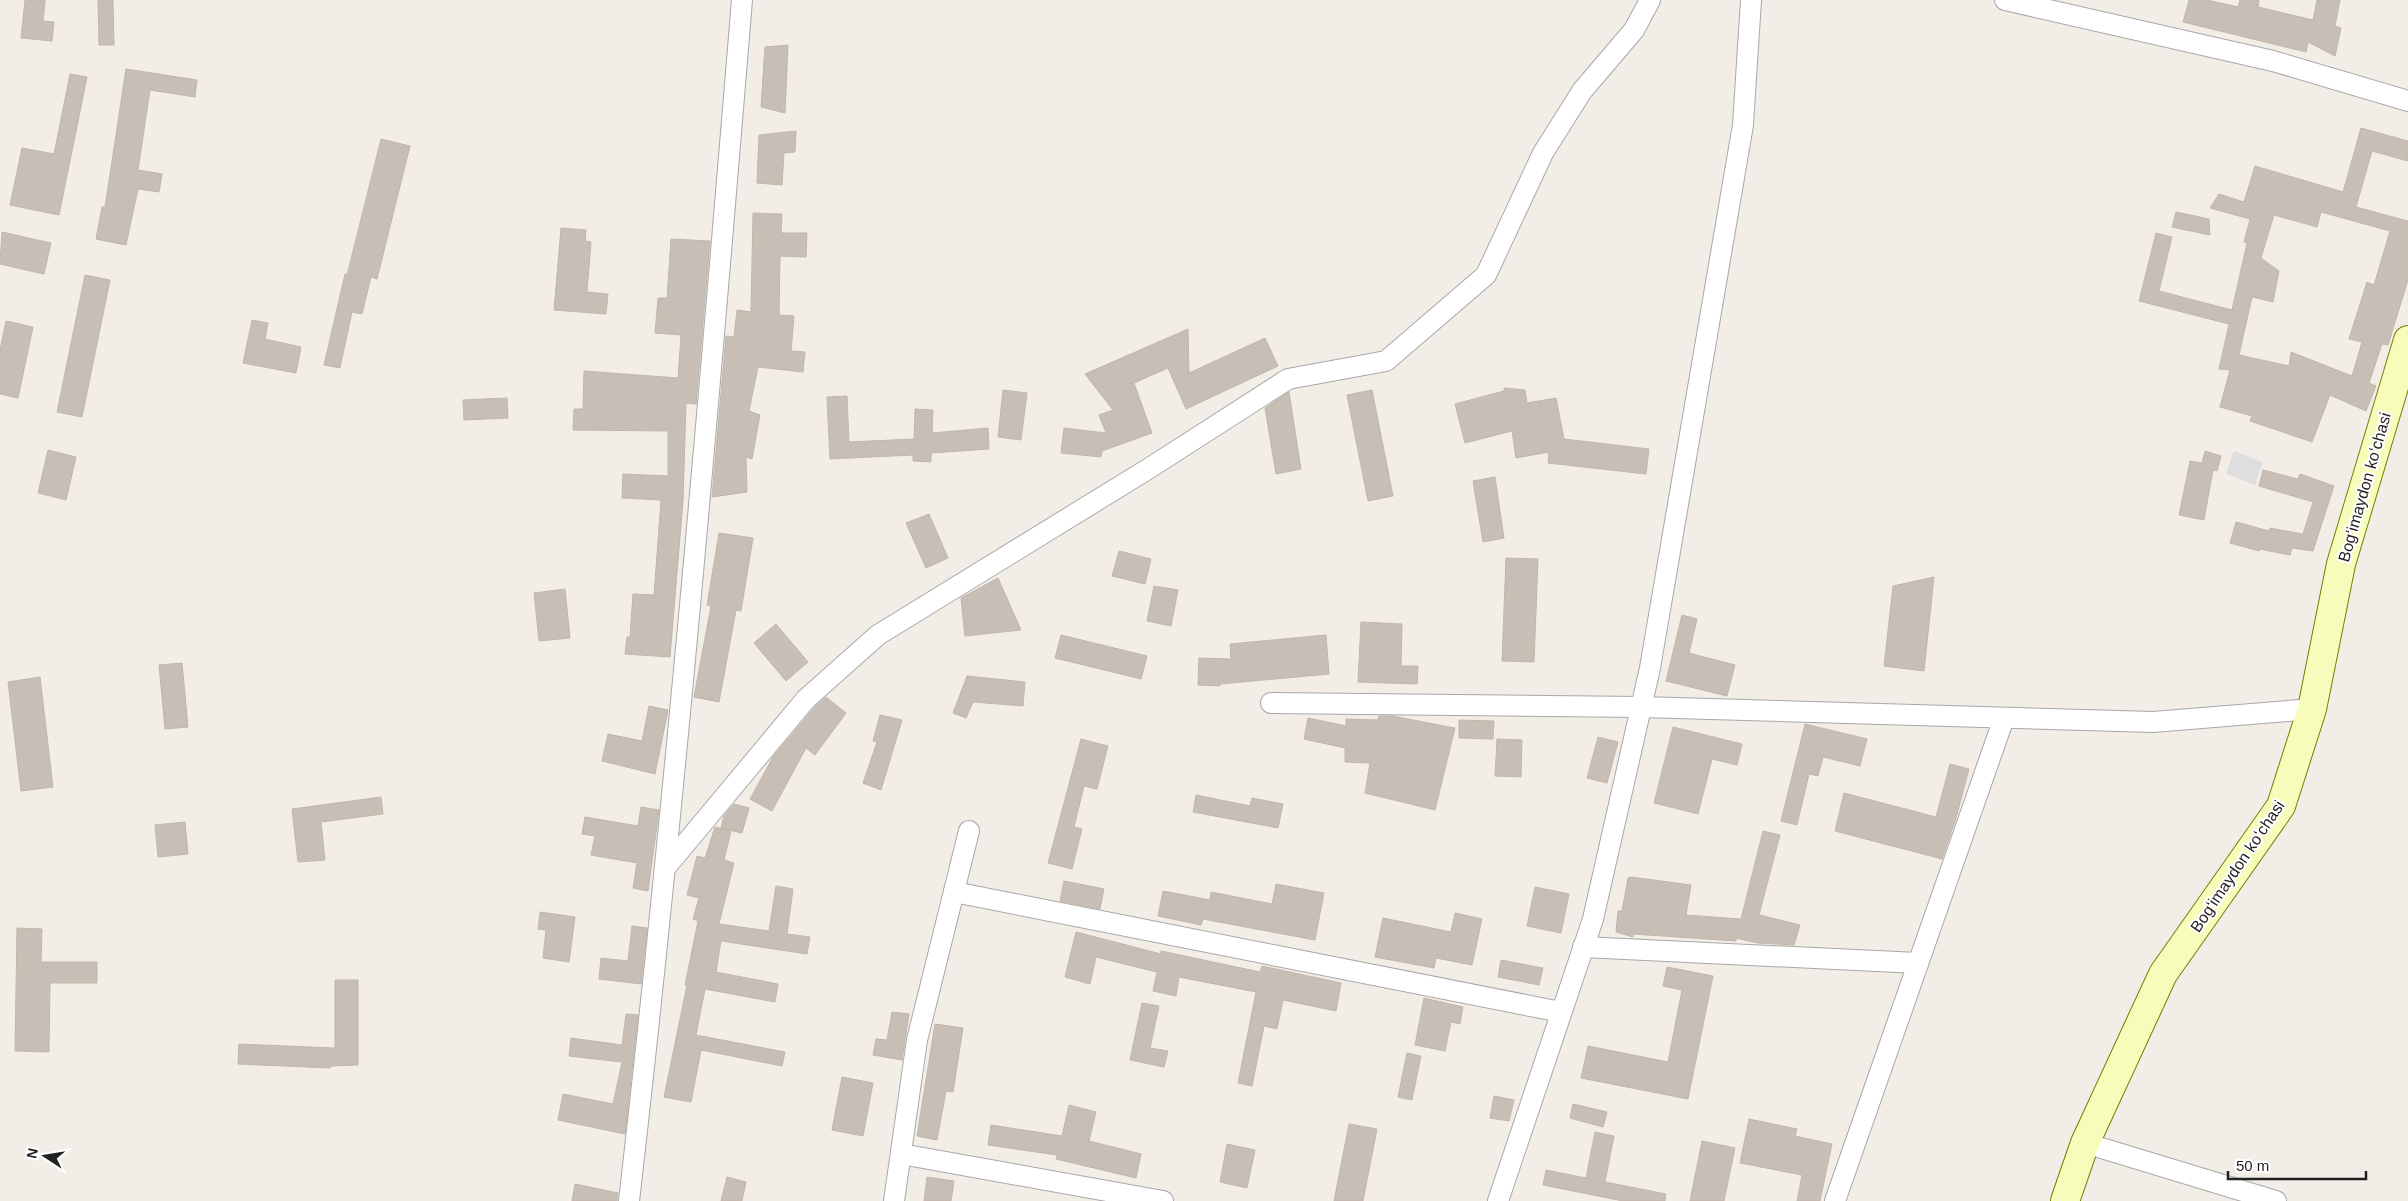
<svg xmlns="http://www.w3.org/2000/svg" width="2408" height="1201" font-family="Arial,sans-serif">
  <rect width="100%" height="100%" fill="#f2eee7"/>
  <!-- residential -->
  <path fill="#dfdede" d="M2234,451L2263,462L2255,485L2226,474Z"/>
  <!-- building -->
  <g fill="#c7beb6" stroke="#c4b5a9" fill-rule="evenodd">
    <path d="M25,0H45L43,21L54,22L52,41L21,38Z"/>
    <path d="M98,0H113L114,45H99Z"/>
    <path d="M2189,0H2207L2238,7L2240,0H2259L2258,7L2313,20L2317,0H2340L2335,26L2341,28L2335,56L2308,42L2306,52L2183,22Z"/>
    <path d="M788,45L785,113L761,107L765,47Z"/>
    <path d="M126,69L197,80L195,97L150,90L138,170L162,174L159,192L138,189L126,245L96,239L102,207H105Z"/>
    <path d="M70,74L87,77L59,215L10,205L22,148L54,154Z"/>
    <path d="M2361,128L2408,141V161L2372,151L2356,207L2408,221V280L2388,345L2382,344L2369,383L2376,386L2366,411L2330,395L2312,442L2250,421L2252,416L2220,407L2230,370L2219,369L2229,324L2139,301L2156,233L2172,237L2159,291L2232,310L2247,243L2244,242L2250,219L2210,208L2219,194L2244,202L2255,166L2343,192ZM2321,212L2390,231L2374,285L2367,282L2349,339L2362,342L2352,376L2291,352L2289,366L2239,355L2252,297L2273,302L2279,271L2261,258L2274,215L2317,227Z"/>
    <path d="M796,131L795,152L784,153L782,185L757,183L759,135Z"/>
    <path d="M381,139L410,146L377,279L371,277L362,314L352,312L340,368L324,365L345,274L347,275Z"/>
    <path d="M2176,212L2209,219L2210,235L2172,227Z"/>
    <path d="M753,213L782,214L781,233H807L806,257L780,256L779,315L794,316L791,351L805,352L803,372L758,367L749,411L760,415L752,459L746,457L747,492L712,497L726,336L734,337L737,310L751,312Z"/>
    <path d="M561,228L586,230L585,241L591,242L587,292L608,294L606,314L554,310Z"/>
    <path d="M2,232L51,243L44,274L0,264Z"/>
    <path d="M671,239L710,241L696,404L686,403L683,501L670,657L625,654L627,637H630L633,594L654,595L661,500L622,498L623,474L668,476V431L573,430L574,409H583L584,371L678,378L681,335L655,333L658,298H667Z"/>
    <path d="M85,275L110,280L82,417L57,412Z"/>
    <path d="M252,320L268,323L265,339L301,347L296,373L243,363Z"/>
    <path d="M6,321L33,327L18,398L0,394V350Z"/>
    <path d="M1188,329L1189,373L1265,338L1278,366L1186,409L1168,368L1134,383L1152,433L1102,451L1101,457L1061,453L1064,428L1106,433L1099,415L1113,410L1085,374Z"/>
    <path d="M1504,388L1525,390L1527,403L1556,398L1564,439L1649,449L1646,474L1548,463L1549,452L1516,458L1512,431L1465,443L1455,404L1504,391Z"/>
    <path d="M1003,390L1027,393L1021,440L998,437Z"/>
    <path d="M1372,390L1393,496L1368,501L1347,395Z"/>
    <path d="M1289,392L1301,469L1276,474L1265,408Z"/>
    <path d="M847,396L849,442L914,439L915,409L933,410L932,433L988,428L989,449L931,453V462L913,461V455L830,459L827,397Z"/>
    <path d="M507,398L508,418L464,420L463,400Z"/>
    <path d="M48,450L76,457L66,500L38,493Z"/>
    <path d="M2205,451L2221,456L2217,471L2213,470L2204,520L2179,515L2190,461L2202,463Z"/>
    <path d="M2263,470L2298,479L2300,474L2334,486L2313,551L2292,548L2290,555L2259,549V551L2230,543L2236,522L2269,531L2270,528L2303,534L2313,502L2259,486Z"/>
    <path d="M1495,477L1504,538L1483,542L1473,481Z"/>
    <path d="M929,514L948,558L926,568L906,523Z"/>
    <path d="M719,533L753,538L741,611L736,610L719,702L694,697L711,606L707,605Z"/>
    <path d="M1119,551L1151,559L1145,584L1112,576Z"/>
    <path d="M1506,558L1538,559L1534,662L1502,661Z"/>
    <path d="M1934,577L1924,671L1884,666L1893,586Z"/>
    <path d="M998,578L1021,630L965,636L961,598Z"/>
    <path d="M1154,586L1178,590L1171,626L1147,621Z"/>
    <path d="M565,589L570,638L539,641L534,593Z"/>
    <path d="M1682,615L1697,619L1689,653L1735,665L1727,696L1666,681Z"/>
    <path d="M1361,622L1402,624L1401,666H1418L1417,684L1358,682Z"/>
    <path d="M776,624L808,662L786,681L754,643Z"/>
    <path d="M1061,635L1147,656L1141,679L1055,658Z"/>
    <path d="M1326,635L1329,674L1220,684V686L1198,685L1199,658L1231,659L1230,644Z"/>
    <path d="M182,663L188,727L165,729L159,665Z"/>
    <path d="M967,676L1025,682L1023,706L973,702L966,718L953,713Z"/>
    <path d="M40,677L53,787L21,791L8,682Z"/>
    <path d="M826,697L846,713L815,755L806,748L772,811L750,799L773,757L815,707Z"/>
    <path d="M649,706L668,710L655,774L602,761L608,734L642,741Z"/>
    <path d="M880,715L902,720L881,790L863,783L877,742L873,741Z"/>
    <path d="M1379,716H1392L1455,728L1435,810L1365,793L1370,763L1345,762V748L1304,739L1308,718L1346,726V719L1378,720Z"/>
    <path d="M1459,720L1494,721L1493,739L1459,738Z"/>
    <path d="M1805,724L1867,739L1860,766L1823,757L1818,776L1809,774L1797,825L1781,821Z"/>
    <path d="M1673,727L1742,744L1737,765L1712,759L1698,814L1654,803Z"/>
    <path d="M1598,737L1618,742L1607,783L1587,778Z"/>
    <path d="M1081,739L1108,746L1097,789L1084,786L1074,827L1082,829L1072,869L1048,863Z"/>
    <path d="M1497,739L1522,740L1521,777L1495,776Z"/>
    <path d="M1950,764L1969,769L1956,818L1942,859L1835,831L1844,793L1936,817Z"/>
    <path d="M1196,795L1250,806L1252,798L1283,804L1278,828L1193,812Z"/>
    <path d="M381,797L383,814L321,822L325,860L298,862L292,809Z"/>
    <path d="M734,804L749,808L742,833L721,828L724,816Z"/>
    <path d="M641,807L659,810L648,891L633,888L637,863L591,855L595,836L582,834L585,817L638,826Z"/>
    <path d="M185,822L188,854L158,857L155,825Z"/>
    <path d="M715,827L731,831L724,860L734,863L719,924L769,931L776,886L793,889L787,934L810,937L807,954L721,941L716,972L778,984L775,1002L705,989L696,1035L785,1052L782,1066L701,1050L691,1102L664,1097L687,985H685L698,921L693,919L699,898L687,895L697,856L705,858Z"/>
    <path d="M1763,831L1780,835L1759,915L1800,925L1794,945L1758,943L1736,938V941L1633,934V937L1616,932L1618,911H1622L1628,878L1631,877L1691,885L1686,915L1741,919Z"/>
    <path d="M1064,881L1104,889L1100,909L1060,901Z"/>
    <path d="M1276,884L1324,893L1315,940L1203,919L1201,925L1158,916L1163,891L1210,900L1211,892L1272,904Z"/>
    <path d="M1535,887L1569,894L1561,933L1527,926Z"/>
    <path d="M540,912L575,917L569,962L543,958L546,930L538,929Z"/>
    <path d="M1455,913L1482,919L1472,965L1436,958L1434,968L1375,957L1383,918L1451,932Z"/>
    <path d="M632,926L647,928L641,984L599,979L601,958L628,961Z"/>
    <path d="M17,928L42,929L41,962H97V983H50L49,1052L15,1051Z"/>
    <path d="M1076,932L1161,954V951L1260,972L1262,966L1341,983L1336,1011L1283,1000L1277,1029L1264,1026L1252,1086L1238,1083L1256,992L1179,977L1176,996L1153,991L1157,972L1096,957L1090,984L1065,977Z"/>
    <path d="M1501,960L1543,968L1539,985L1498,977Z"/>
    <path d="M1667,967L1713,976L1688,1099L1581,1078L1588,1046L1668,1062L1682,990L1663,986Z"/>
    <path d="M335,980H358V1065L330,1066V1068L238,1064L239,1044L335,1048Z"/>
    <path d="M1424,998L1463,1007L1460,1024L1451,1022L1445,1051L1415,1045Z"/>
    <path d="M1142,1003L1159,1006L1150,1048L1168,1051L1164,1067L1130,1060Z"/>
    <path d="M892,1012L909,1014L902,1060L873,1055L876,1039L887,1040Z"/>
    <path d="M626,1014L638,1015L625,1134L558,1120L563,1094L613,1104L622,1062L569,1056L571,1038L622,1045Z"/>
    <path d="M935,1024L963,1028L953,1092L946,1091L937,1140L917,1136Z"/>
    <path d="M1407,1053L1421,1056L1412,1100L1398,1097Z"/>
    <path d="M842,1077L873,1083L863,1136L832,1130Z"/>
    <path d="M1494,1096L1514,1100L1509,1121L1490,1118Z"/>
    <path d="M1573,1104L1607,1112L1603,1127L1570,1118Z"/>
    <path d="M1069,1105L1096,1112L1089,1141L1141,1154L1136,1178L1056,1159L1057,1155L988,1145L991,1125L1062,1136Z"/>
    <path d="M1749,1119L1797,1129L1795,1136L1832,1144L1820,1201H1797L1802,1175L1740,1163Z"/>
    <path d="M1349,1124L1377,1129L1363,1201H1334Z"/>
    <path d="M1595,1132L1614,1136L1605,1182L1666,1194L1665,1201H1623L1543,1185L1546,1170L1586,1178Z"/>
    <path d="M1702,1141L1735,1148L1724,1201H1690Z"/>
    <path d="M1227,1144L1255,1150L1247,1188L1220,1182Z"/>
    <path d="M727,1177L746,1182L742,1201H721Z"/>
    <path d="M927,1177L954,1181L951,1201H924Z"/>
    <path d="M575,1184L618,1193L617,1201H572Z"/>
  </g>
  <g fill="none" stroke-linecap="round" stroke-linejoin="round">
    <!-- street casing -->
    <g stroke="#a8a8a8" stroke-width="22">
      <g id="street">
        <path d="M2005,0L2273,61L2408,101"/>
        <path d="M1271,703L1641,707L2153,722L2312,709"/>
        <path d="M666,867L806,699L878,635L1148,469L1288,379L1386,361L1486,275L1543,153L1582,91L1634,30L1650,0"/>
        <path d="M954,892L1561,1012"/>
        <path d="M1583,947L1918,963"/>
        <path d="M2085,1143L2276,1201"/>
        <path d="M901,1154L1163,1201"/>
        <path d="M629,1201C675,802 709,401 742,0"/>
        <path d="M894,1201L917,1040L969,831"/>
        <path d="M1498,1201L1593,919L1650,668L1743,125L1751,0"/>
        <path d="M1835,1201L2004,718"/>
      </g>
    </g>
    <!-- secondary casing -->
    <g stroke="#708000" stroke-width="30">
      <path id="secondary" d="M2065,1201L2085,1143L2163,974L2281,806L2312,709L2341,564L2408,340"/>
    </g>
    <!-- street -->
    <use href="#street" stroke="#fff" stroke-width="20"/>
    <!-- secondary -->
    <use href="#secondary" stroke="#f8fcbb" stroke-width="28"/>
  </g>
  <g text-anchor="middle" stroke-width="4" stroke-linejoin="round" paint-order="stroke">
    <!-- street labels -->
    <g font-size="16" fill="#212121" stroke="#fff">
      <text transform="translate(2364 487) rotate(-74)" y="6">Bogʻimaydon koʻchasi</text>
      <text transform="translate(2237 866) rotate(-56)" y="6">Bogʻimaydon koʻchasi</text>
    </g>
  </g>
  <!-- north arrow -->
  <g transform="translate(45 1156) rotate(282)" stroke="#ffffff" stroke-width="4" paint-order="stroke">
  <path d="M0-4L9 19L0 12L-9 19Z" fill="#212121"/>
  <text y="-8" font-size="14" font-weight="bold" text-anchor="middle" fill="#212121">N</text>
  </g>
  <!-- scale -->
  <path d="M2228 1171v8h138v-8" fill="none" stroke="#212121" stroke-width="2.5"/>
  <text x="2236" y="1171" font-size="15" fill="#212121" stroke="#ffffff" stroke-width="4" paint-order="stroke">50 m</text>
</svg>
